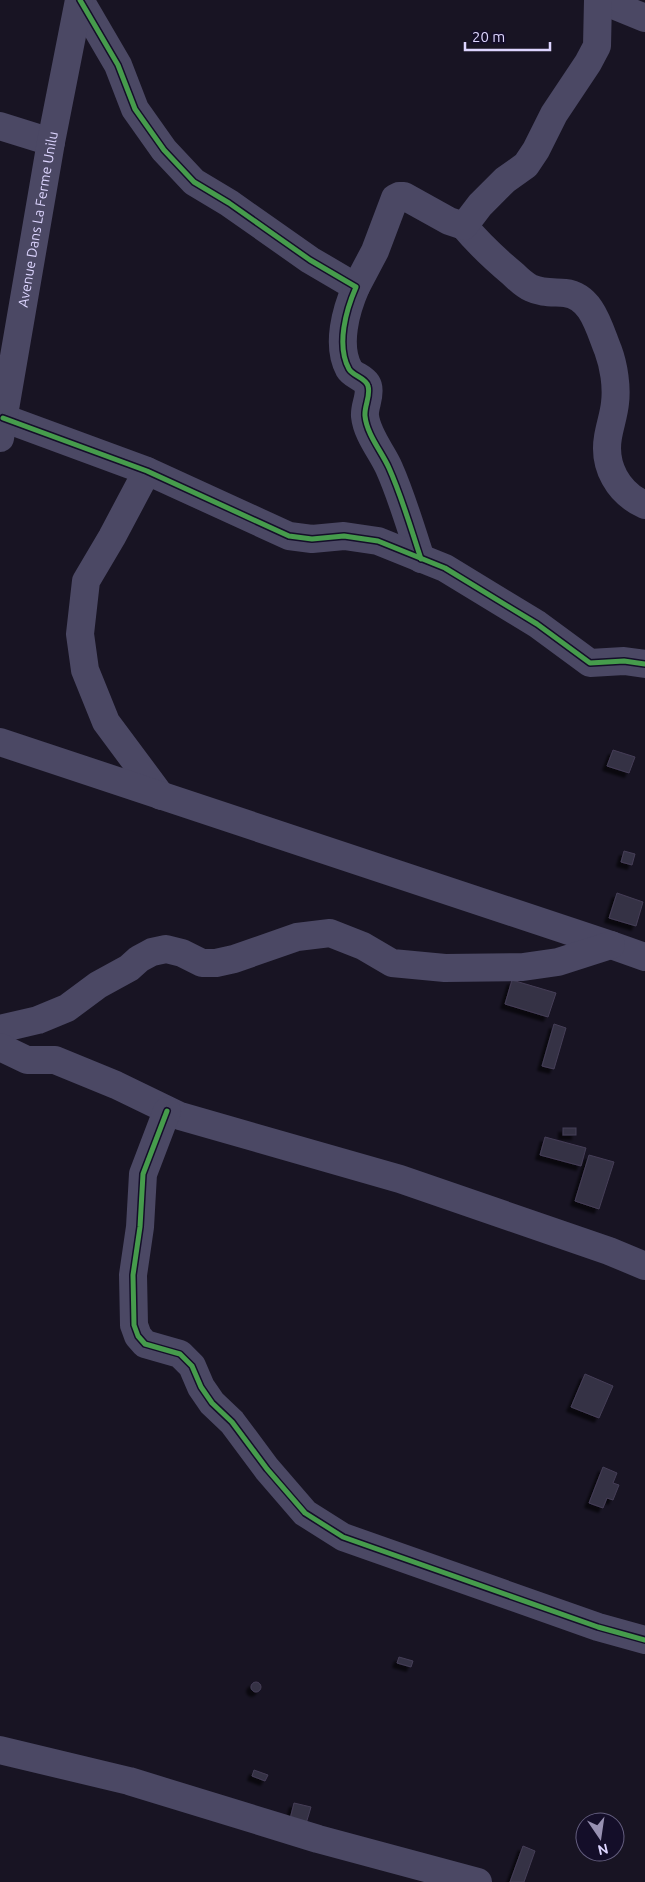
<svg xmlns="http://www.w3.org/2000/svg" width="645" height="1882" font-family="Ubuntu,sans-serif">
  <defs>
    <filter id="shadow"><feDropShadow dx="-4.5" dy="4.5" stdDeviation="1" flood-color="#0009"/></filter>
  </defs>
  <rect width="100%" height="100%" fill="#181423"/>
  <!-- building -->
  <g fill="#363245" stroke="#453e57" filter="url(#shadow)">
    <path d="M613,750L635,757L629,773L607,766Z"/>
    <path d="M624,851L635,854L632,865L621,862Z"/>
    <path d="M617,893L643,902L636,926L609,918Z"/>
    <path d="M512,980L556,993L548,1017L505,1004Z"/>
    <path d="M554,1024L566,1028L554,1069L542,1066Z"/>
    <rect x="563" y="1128" width="13" height="7"/>
    <path d="M545,1137L586,1148L581,1166L540,1155Z"/>
    <path d="M589,1155L614,1162L599,1209L575,1201Z"/>
    <path d="M585,1374L613,1386L599,1418L571,1407Z"/>
    <path d="M603,1467L617,1473L613,1483L619,1485L613,1500L607,1498L603,1508L589,1503Z"/>
    <path d="M399,1657L413,1661L411,1667L397,1663Z"/>
    <circle cx="256" cy="1687" r="5"/>
    <path d="M254,1770L268,1775L265,1781L252,1776Z"/>
    <path d="M294,1803L311,1807L305,1827L289,1823Z"/>
    <path d="M523,1846L535,1851L524,1882H510Z"/>
  </g>
  <g fill="none" stroke-linecap="round" stroke-linejoin="round">
    <!-- minor -->
    <g stroke="#4b4864" stroke-width="28">
      <path d="M80,0L118,65L135,109L164,150L194,182L229,203L310,260L356,287C346,310 336,345 349,369C353,376 366,378 368,386C371,396 364,406 365,416C367,435 382,452 389,468C402,497 411,529 421,559"/>
      <path d="M601,0L645,18"/>
      <path d="M0,126L51,142"/>
      <path d="M464,226C479,244 495,259 513,274C518,279 524,285 531,288C541,293 553,292 565,293C592,296 599,328 608,350C614,366 617,387 615,403C614,414 610,425 608,437C603,466 618,493 645,505"/>
      <path d="M356,287L375,251L395,198L399,196H404L449,221L464,226L480,205L505,180L526,165L536,150L554,114L588,63L597,46L598,0"/>
      <path d="M3,418L147,471L289,536L312,539L344,536L378,541L445,568L537,624L590,663L624,661L645,664"/>
      <path id="s1" d="M0,438L51,142L79,0"/>
      <path d="M147,471L112,537L86,581L80,634L85,670L106,722L161,796"/>
      <path d="M0,742L611,945L645,957"/>
      <path d="M0,1029L38,1020L67,1008L98,985L129,968L139,959L152,952L166,949L182,953L202,963H216L234,959L297,937L330,933L363,946L392,963L445,968L523,967L558,962L611,945"/>
      <path d="M0,1047L27,1060H55L116,1085L180,1116L400,1179L609,1251L645,1266"/>
      <path d="M167,1111L143,1174L140,1227L133,1275L134,1325L138,1336L145,1344L180,1354L192,1366L201,1387L212,1403L232,1422L267,1469L305,1513L343,1537L598,1627L645,1640"/>
      <path d="M0,1750L129,1781L318,1839L478,1882"/>
    </g>
    <!-- cycleway casing -->
    <g stroke="#140e29" stroke-width="8">
      <g id="cycleway">
        <path d="M80,0L118,65L135,109L164,150L194,182L229,203L310,260L356,287C346,310 336,345 349,369C353,376 366,378 368,386C371,396 364,406 365,416C367,435 382,452 389,468C402,497 411,529 421,559"/>
        <path d="M3,418L147,471L289,536L312,539L344,536L378,541L445,568L537,624L590,663L624,661L645,664"/>
        <path d="M167,1111L143,1174L140,1227L133,1275L134,1325L138,1336L145,1344L180,1354L192,1366L201,1387L212,1403L232,1422L267,1469L305,1513L343,1537L598,1627L645,1640"/>
      </g>
    </g>
    <!-- cycleway -->
    <use href="#cycleway" stroke="#469c4c" stroke-width="5"/>
  </g>
  <g text-anchor="middle" stroke-width="5" stroke-linejoin="round" paint-order="stroke">
    <!-- street labels -->
    <g font-size="14" fill="#ddd5ff" stroke="#140e29">
      <text dy="5" stroke="none"><textPath href="#s1" startOffset="222">Avenue Dans La Ferme Unilu</textPath></text>
    </g>
  </g>
  <!-- north arrow -->
  <g transform="translate(600 1837) rotate(167)"><circle r="24" fill="#140e29" stroke="#645e7f"/>
  <path d="M0-4L9 19L0 12L-9 19Z" fill="#9891b2"/>
  <text y="-8" font-size="14" font-weight="bold" text-anchor="middle" fill="#ddd5ff">N</text>
  </g>
  <!-- scale -->
  <path d="M465 42v8h85v-8" fill="none" stroke="#ddd5ff" stroke-width="2.5"/>
  <text x="472" y="42" font-size="15" fill="#ddd5ff" stroke="#140e29" stroke-width="4" paint-order="stroke">20 m</text>
</svg>
